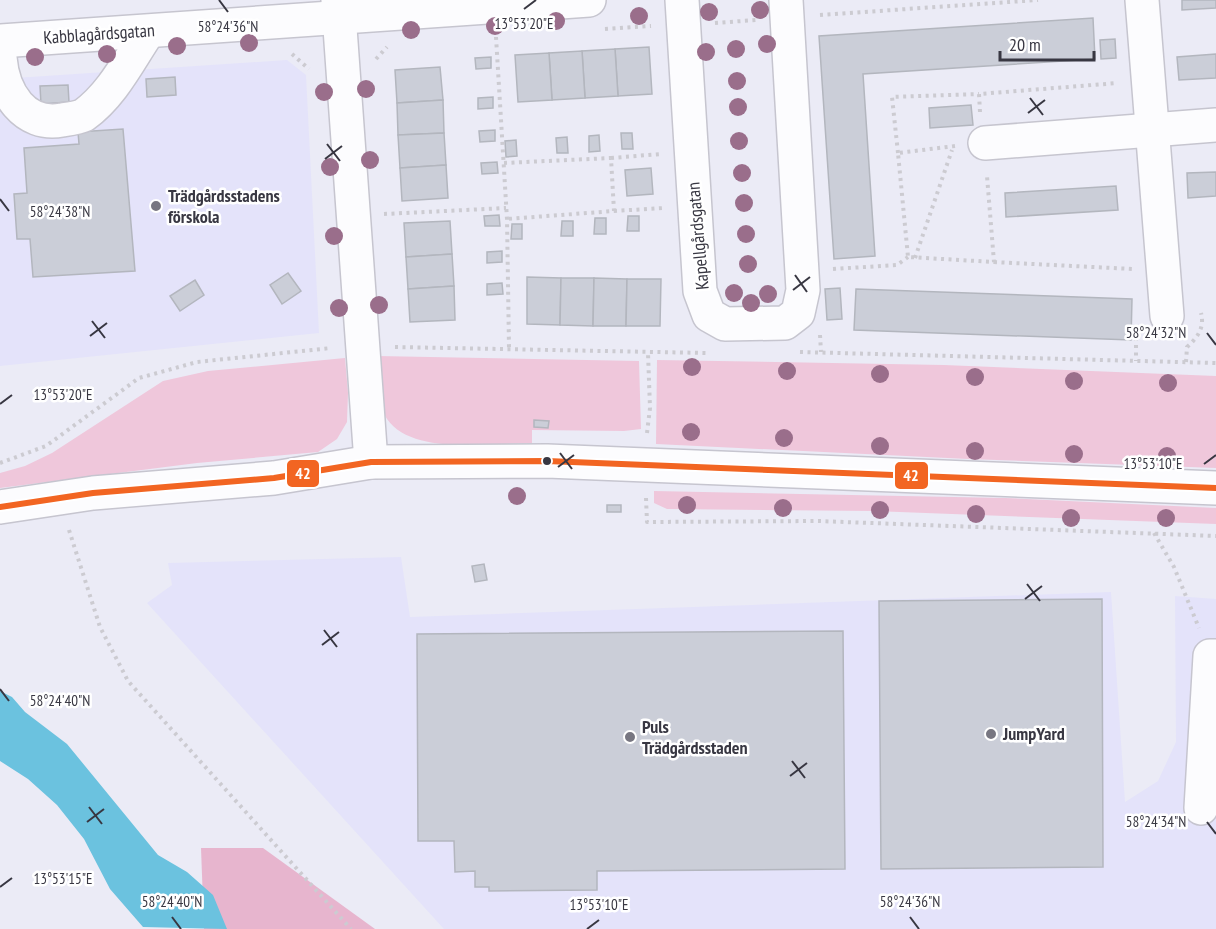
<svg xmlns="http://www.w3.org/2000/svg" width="1216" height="929" font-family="'PT Sans Narrow',sans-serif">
  <rect width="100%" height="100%" fill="#ebebf6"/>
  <!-- built -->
  <g fill="#e4e3fa">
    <path d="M287,60L306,75L319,333L0,366V79Z"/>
    <path d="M401,557L410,617L1111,592L1125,802L1158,781L1176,742L1175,596L1216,599V929H444L147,603L172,585L168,563Z"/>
  </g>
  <!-- green -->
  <g fill="#efc7db">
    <path d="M377,356L639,361L641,429L624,431L532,430V443C493,443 412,456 387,419C375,401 378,376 377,356Z"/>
    <path d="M345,358L348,393L347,422L337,439L318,452L197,463L0,488V473L25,466L52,453L163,381L208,371Z"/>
    <path d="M657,360L944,365L1216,376V468L968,459L656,444Z"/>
    <path d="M654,491L1005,498L1216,508V524L873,511L667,509L654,503Z"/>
  </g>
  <!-- forest -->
  <path fill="#e7b5ce" d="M201,848H263L375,929H204Z"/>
  <!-- water -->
  <path fill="#6bc2df" d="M0,691L12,697L25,712L67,744L158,855L187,872L213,895L227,929L143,927L110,889L84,839L57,805L28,779L0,761Z"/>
  <!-- building -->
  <g fill="#cbced8" stroke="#b3b6be" stroke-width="1.5">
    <path d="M1182,0H1216V8L1182,10Z"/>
    <path d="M1093,18L1095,59L863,74L875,256L834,259L819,36Z"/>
    <path d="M1115,39L1116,58L1101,59L1100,40Z"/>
    <path d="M649,47L652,94L618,96L615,49Z"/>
    <path d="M615,49L618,96L585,98L582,51Z"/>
    <path d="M582,51L585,98L552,100L549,53Z"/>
    <path d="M549,53L552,100L518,102L515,55Z"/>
    <path d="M1216,54V78L1179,80L1177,57Z"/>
    <path d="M491,57V68L476,69L475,58Z"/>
    <path d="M440,67L443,100L397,103L395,70Z"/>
    <path d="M175,77L176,95L147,97L146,79Z"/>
    <path d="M68,85L69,102L41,104L40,86Z"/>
    <path d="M493,97V108L478,109V98Z"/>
    <path d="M443,100L444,133L398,135L397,103Z"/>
    <path d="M971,105L973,125L930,128L929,108Z"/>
    <path d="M123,129L135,271L33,277L30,239H17L14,194L27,193L24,148L79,144L78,132Z"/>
    <path d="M495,130V141L480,142L479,131Z"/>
    <path d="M444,133L446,165L400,168L398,135Z"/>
    <path d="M621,133H632L633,149H622Z"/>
    <path d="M599,135L600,151L589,152V136Z"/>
    <path d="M567,137L568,153H557L556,138Z"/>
    <path d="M516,140L517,156L506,157L505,141Z"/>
    <path d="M497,162L498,173L482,174L481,163Z"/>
    <path d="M446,165L448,198L402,201L400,168Z"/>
    <path d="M651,168L653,194L627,196L625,170Z"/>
    <path d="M1216,172V196L1188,198L1187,173Z"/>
    <path d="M1116,186L1118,210L1006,217L1005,193Z"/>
    <path d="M499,215L500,226H485L484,216Z"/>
    <path d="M628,216H639V231H627Z"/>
    <path d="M595,218H606V234H594Z"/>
    <path d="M450,221L452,254L406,257L404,223Z"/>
    <path d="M562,221H573V236H561Z"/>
    <path d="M512,224H522V239H511Z"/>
    <path d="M502,251V262L487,263V252Z"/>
    <path d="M452,254L454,286L408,289L406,257Z"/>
    <path d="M288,273L301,291L282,304L270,285Z"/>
    <path d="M527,277L561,278L560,325L527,324Z"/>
    <path d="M561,278H594L593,326L560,325Z"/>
    <path d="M594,278L627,279L626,326H593Z"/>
    <path d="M627,279H661L660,326H626Z"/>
    <path d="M195,280L204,295L180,311L170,296Z"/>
    <path d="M502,283L503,294L487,295V284Z"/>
    <path d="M454,286L455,320L410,322L408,289Z"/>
    <path d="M840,288L842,319L827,320L825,289Z"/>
    <path d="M856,289L1132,299L1131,340L854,330Z"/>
    <path d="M534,420L549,421L548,428L534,427Z"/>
    <rect x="607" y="505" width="14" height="7"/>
    <path d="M484,564L487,580L475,582L472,566Z"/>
    <path d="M1102,599L1103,867L881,869L879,601Z"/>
    <path d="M843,631L845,869L597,871V890L489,891V887H475V871L455,872L454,841H418L417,634Z"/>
  </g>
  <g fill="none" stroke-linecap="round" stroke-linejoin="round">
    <!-- minor casing -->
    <g stroke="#c6c5cf" stroke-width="36">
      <g id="minor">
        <path d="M338,0L371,462"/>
        <path d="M682,0L700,291L709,315L725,324L785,323L798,313L803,290L786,0"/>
        <path d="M1142,0L1167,316"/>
        <path d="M0,41L589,0"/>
        <path d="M0,58C3,93 24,127 62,120C69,119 78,118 84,115C113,94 129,60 148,32"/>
        <path d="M985,143L1216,125"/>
        <path d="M0,507L93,493L274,478L371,462L547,461L1216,488"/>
        <path d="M1201,808L1210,656H1216"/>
      </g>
    </g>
    <!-- path -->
    <g stroke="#cccbd1" stroke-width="4" stroke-dasharray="3 4.5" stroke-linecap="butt">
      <path d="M820,15L1038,0"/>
      <path d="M715,23L756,20"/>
      <path d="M605,29L651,26"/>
      <path d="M496,37L507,219L509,348"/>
      <path d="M292,54L309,69"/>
      <path d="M376,59L387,47"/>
      <path d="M980,112L979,94L1118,83"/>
      <path d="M955,146L898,153L908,257L994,262L987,176"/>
      <path d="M898,153L892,97L979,94"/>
      <path d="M611,158L661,154"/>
      <path d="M504,163L611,158L614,211L507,219"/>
      <path d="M614,211L664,208"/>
      <path d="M384,214L506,208"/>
      <path d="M915,258L952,150"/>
      <path d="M994,262L1132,269"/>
      <path d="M833,269L897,265L908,257"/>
      <path d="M1136,330V361"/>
      <path d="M820,335L821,352"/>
      <path d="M395,347L708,353"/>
      <path d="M800,352L1216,363"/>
      <path d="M1186,362L1187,347C1197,338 1205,328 1201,313"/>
      <path d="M647,433L650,408L648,353"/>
      <path d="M0,463L46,446L139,378L197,362L331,348"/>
      <path d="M646,498L647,522L818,521L1216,536"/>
      <path d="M69,530L100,627L128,681L351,929"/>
      <path d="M1154,533L1174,567L1199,628"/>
    </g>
    <!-- minor -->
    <use href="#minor" stroke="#fcfcfe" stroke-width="33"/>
    <!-- bus-1 casing -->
    <g stroke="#fff" stroke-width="10">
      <path id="bus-1" d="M0,507L93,493L274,478L371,462L547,461L1216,488"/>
    </g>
    <!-- bus-1 -->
    <use href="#bus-1" stroke="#f26522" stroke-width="6"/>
  </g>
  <!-- trees -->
  <g fill="#9a6e8b">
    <circle cx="760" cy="10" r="9"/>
    <circle cx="709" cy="12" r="9"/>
    <circle cx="639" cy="16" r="9"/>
    <circle cx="556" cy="21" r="9"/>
    <circle cx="495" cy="26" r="9"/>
    <circle cx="411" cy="30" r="9"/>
    <circle cx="249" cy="43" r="9"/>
    <circle cx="767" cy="44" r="9"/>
    <circle cx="177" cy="46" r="9"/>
    <circle cx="736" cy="49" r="9"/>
    <circle cx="706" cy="52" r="9"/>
    <circle cx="107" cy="54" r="9"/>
    <circle cx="35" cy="57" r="9"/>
    <circle cx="737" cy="81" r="9"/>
    <circle cx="366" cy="89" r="9"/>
    <circle cx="324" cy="92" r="9"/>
    <circle cx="738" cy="107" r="9"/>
    <circle cx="739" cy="141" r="9"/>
    <circle cx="370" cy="160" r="9"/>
    <circle cx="330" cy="167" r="9"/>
    <circle cx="742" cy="173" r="9"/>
    <circle cx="744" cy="203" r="9"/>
    <circle cx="746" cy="234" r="9"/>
    <circle cx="334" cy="236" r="9"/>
    <circle cx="748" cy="264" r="9"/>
    <circle cx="734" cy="293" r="9"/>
    <circle cx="768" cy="294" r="9"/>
    <circle cx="751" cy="303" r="9"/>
    <circle cx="379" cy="305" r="9"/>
    <circle cx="339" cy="308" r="9"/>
    <circle cx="692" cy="367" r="9"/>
    <circle cx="787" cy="371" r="9"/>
    <circle cx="880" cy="374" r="9"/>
    <circle cx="975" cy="377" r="9"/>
    <circle cx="1074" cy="381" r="9"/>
    <circle cx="1168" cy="383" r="9"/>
    <circle cx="691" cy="432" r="9"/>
    <circle cx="784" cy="438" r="9"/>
    <circle cx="880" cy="446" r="9"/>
    <circle cx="975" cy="451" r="9"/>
    <circle cx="1074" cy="454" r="9"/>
    <circle cx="1167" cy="456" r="9"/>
    <circle cx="517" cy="496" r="9"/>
    <circle cx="687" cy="505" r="9"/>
    <circle cx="783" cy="508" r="9"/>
    <circle cx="880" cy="510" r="9"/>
    <circle cx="976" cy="514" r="9"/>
    <circle cx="1071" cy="518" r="9"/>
    <circle cx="1166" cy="518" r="9"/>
  </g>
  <!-- ticks -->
  <path fill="none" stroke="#383742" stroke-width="2" d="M219,0L228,12M524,9L536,0M1030,98L1043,115M1028,113L1045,100M327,144L340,161M325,159L342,146M0,199L9,211M795,275L807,292M793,290L810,277M92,321L105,338M1207,333L1216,345M90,336L107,323M0,404L12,395M560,453L572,469M1204,464L1216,455M558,467L574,455M1027,584L1040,601M1025,599L1042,586M324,630L337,647M322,645L339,632M0,689L9,701M792,761L805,778M790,776L807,763M89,807L102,824M87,822L104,809M1207,822L1216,834M0,887L12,878M172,917L181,929M910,917L919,929M587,929L599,920"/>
  <!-- markers -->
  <g fill="#777681" stroke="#fff" stroke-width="2">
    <circle cx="156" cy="206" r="6"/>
    <circle cx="991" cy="734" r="6"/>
    <circle cx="630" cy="737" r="6"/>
  </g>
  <circle fill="#383742" stroke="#fff" stroke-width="2" cx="547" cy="461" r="5"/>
  <g text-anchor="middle" stroke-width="5" stroke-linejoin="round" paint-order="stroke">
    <!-- street labels -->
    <g font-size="18" fill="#383742" stroke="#fff">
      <text transform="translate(99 34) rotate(-4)" y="6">Kabblagårdsgatan</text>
      <text transform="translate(698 236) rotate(-95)" y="6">Kapellgårdsgatan</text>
    </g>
    <!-- poi labels -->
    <g font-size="18" font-weight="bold" fill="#383742" stroke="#fff" text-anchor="start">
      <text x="168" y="202">Trädgårdsstadens<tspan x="168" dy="21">förskola</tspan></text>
      <text x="642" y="733">Puls<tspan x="642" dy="21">Trädgårdsstaden</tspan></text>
      <text x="1003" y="740">JumpYard</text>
    </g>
  </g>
  <g font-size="15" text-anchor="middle" fill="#383742" stroke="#fff" stroke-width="5" stroke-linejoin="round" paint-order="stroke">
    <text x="524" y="29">13°53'20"E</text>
    <text x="228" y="32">58°24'36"N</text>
    <text x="60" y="217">58°24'38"N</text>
    <text x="1156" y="338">58°24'32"N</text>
    <text x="63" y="400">13°53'20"E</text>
    <text x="1153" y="469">13°53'10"E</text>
    <text x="60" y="706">58°24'40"N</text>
    <text x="1156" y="827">58°24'34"N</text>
    <text x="63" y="884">13°53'15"E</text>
    <text x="172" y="907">58°24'40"N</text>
    <text x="910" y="907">58°24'36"N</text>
    <text x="599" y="910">13°53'10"E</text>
  </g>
  <g stroke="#fff" stroke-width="2">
    <rect x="286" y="459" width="34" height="29" rx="6" fill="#f26522"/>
    <rect x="894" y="461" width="35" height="29" rx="6" fill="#f26522"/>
  </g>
  <g font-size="16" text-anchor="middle" font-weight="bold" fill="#fff">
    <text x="303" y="479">42</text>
    <text x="911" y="481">42</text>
  </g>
  <!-- scale -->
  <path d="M1000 51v9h94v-9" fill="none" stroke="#383742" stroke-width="3"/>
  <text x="1009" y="51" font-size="18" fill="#383742" stroke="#ffffff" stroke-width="4.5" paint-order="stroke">20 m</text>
</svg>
